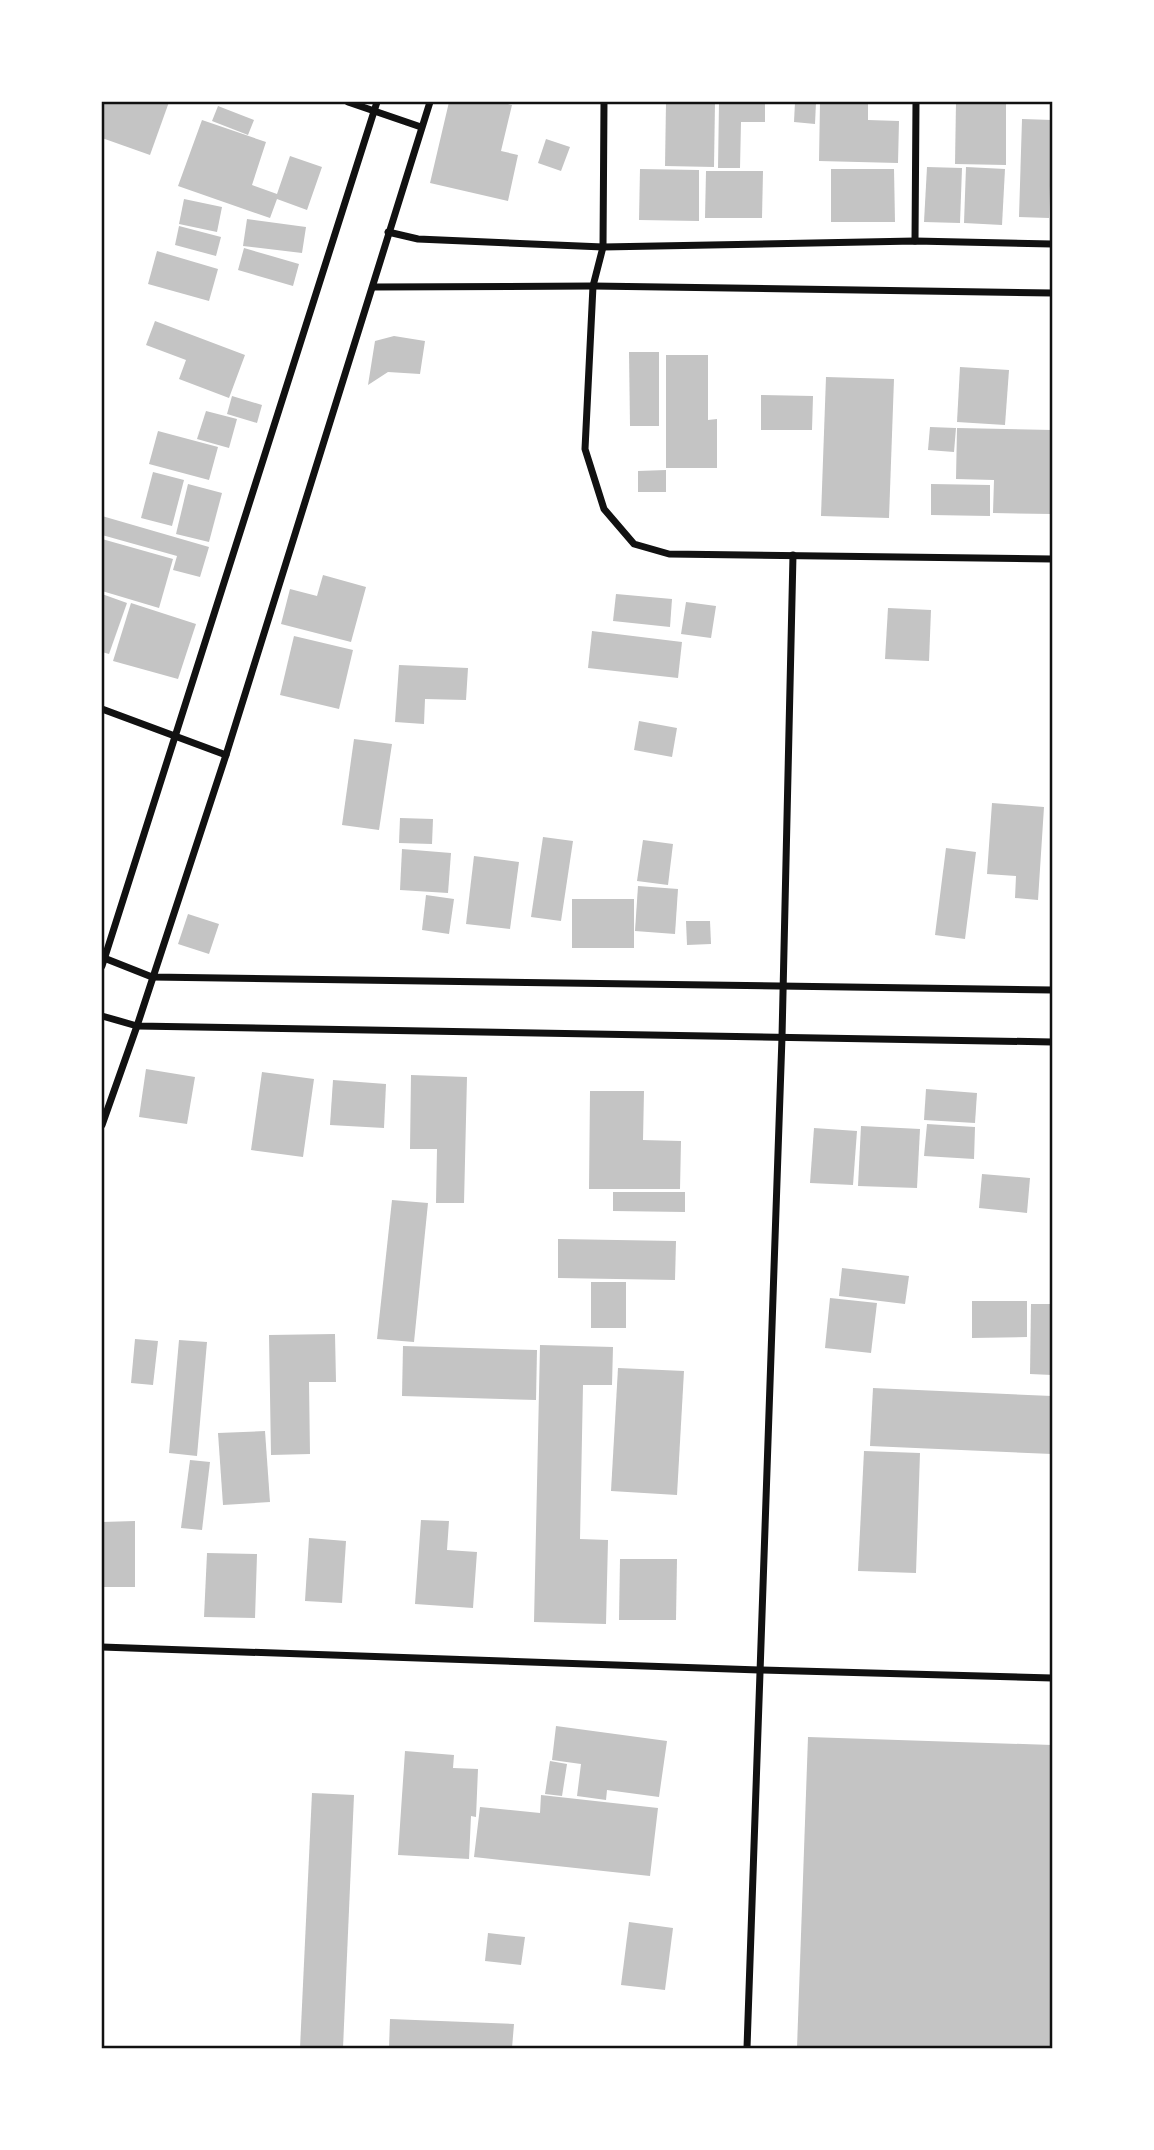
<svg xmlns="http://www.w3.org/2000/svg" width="1154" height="2150" font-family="'Public Sans',sans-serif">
  <rect width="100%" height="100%" fill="#fff"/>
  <!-- building -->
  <g fill="#c4c4c4">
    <path d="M102,102H169L150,155L102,138Z"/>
    <path d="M449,102H498L512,105L501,151L518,155L508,201L430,183Z"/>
    <path d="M666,102H715L714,167L665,166Z"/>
    <path d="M719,102H765V122H741L740,168H718Z"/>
    <path d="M795,102H816L815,124L794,122Z"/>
    <path d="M820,102H868V120L899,121L898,163L819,161Z"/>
    <path d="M956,102H1006V165L955,164Z"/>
    <path d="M218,106L254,120L248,135L212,121Z"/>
    <path d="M1022,119L1052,120L1049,218L1019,217Z"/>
    <path d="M202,120L266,142L252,185L277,194L290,156L322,167L307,210L277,199L270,218L178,186Z"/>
    <path d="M546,139L570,147L561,171L538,163Z"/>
    <path d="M927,167L962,168L960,223L924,222Z"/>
    <path d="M966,167L1005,169L1002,225L964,223Z"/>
    <path d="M640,169L699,170V221L639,220Z"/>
    <path d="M831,169H894L895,222H831Z"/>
    <path d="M706,171H763L762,218H705Z"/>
    <path d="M184,199L222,207L217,232L179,224Z"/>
    <path d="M247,219L306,227L302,253L243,246Z"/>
    <path d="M179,226L221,237L216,256L175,245Z"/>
    <path d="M244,248L299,264L293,286L238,270Z"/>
    <path d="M157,251L218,269L209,301L148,284Z"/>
    <path d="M155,321L245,355L229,398L179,379L186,360L146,345Z"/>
    <path d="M394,336L425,341L420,374L388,372L368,385L375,341Z"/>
    <path d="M629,352H659V426H630Z"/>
    <path d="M666,355H708V420L717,419V468H666Z"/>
    <path d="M960,367L1009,370L1005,425L957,422Z"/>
    <path d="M826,377L894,379L889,518L821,516Z"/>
    <path d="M761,395L813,396L812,430H761Z"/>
    <path d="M232,396L262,405L257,423L227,414Z"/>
    <path d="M206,411L237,419L229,448L197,439Z"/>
    <path d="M930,427L956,428L954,452L928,450Z"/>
    <path d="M957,428L1052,430V514L993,513L994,480L956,479Z"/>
    <path d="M158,431L218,447L209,480L149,464Z"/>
    <path d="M666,470V492H638V471Z"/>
    <path d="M153,472L184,480L172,526L141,518Z"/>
    <path d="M188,484L222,493L209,542L176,534Z"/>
    <path d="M931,484L990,485V516L931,515Z"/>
    <path d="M102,516L209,547L200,577L173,570L177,556L102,535Z"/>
    <path d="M102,539L173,559L159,608L102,591Z"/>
    <path d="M323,575L366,587L351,642L281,624L290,589L317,596Z"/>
    <path d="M102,594L127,603L109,654L102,652Z"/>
    <path d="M616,594L672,599L670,627L613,621Z"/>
    <path d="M686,602L716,606L711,638L681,634Z"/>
    <path d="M131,603L196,624L178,679L113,661Z"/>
    <path d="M888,608L931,610L929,661L885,659Z"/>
    <path d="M592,631L682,642L678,678L588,668Z"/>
    <path d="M294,636L353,650L339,709L280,695Z"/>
    <path d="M399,665L468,668L466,700L425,699L424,724L395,722Z"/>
    <path d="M639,721L677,728L672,757L634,750Z"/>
    <path d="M354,739L392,744L379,830L342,825Z"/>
    <path d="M992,803L1044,807L1038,900L1015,898L1016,876L987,874Z"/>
    <path d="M400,818L433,819L432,844L399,843Z"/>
    <path d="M543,837L573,841L561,921L531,917Z"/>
    <path d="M643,840L673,844L668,885L637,881Z"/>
    <path d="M946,848L976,852L965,939L935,935Z"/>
    <path d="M402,849L451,853L448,893L400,890Z"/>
    <path d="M474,856L519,862L510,929L466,924Z"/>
    <path d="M638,886L678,889L675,934L635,931Z"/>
    <path d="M426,895L454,899L449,934L422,930Z"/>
    <rect x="572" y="899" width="62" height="49"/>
    <path d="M188,914L219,924L209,954L178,944Z"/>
    <path d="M686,921H710L711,944L687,945Z"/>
    <path d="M146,1069L195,1077L187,1124L139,1117Z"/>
    <path d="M262,1072L314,1079L303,1157L251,1150Z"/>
    <path d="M411,1075L467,1077L464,1203H436L437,1149H410Z"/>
    <path d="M333,1080L386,1084L384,1128L330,1125Z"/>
    <path d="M926,1089L977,1093L975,1123L924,1120Z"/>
    <path d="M590,1091H644L643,1140L681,1141L680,1189H589Z"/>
    <path d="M927,1124L975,1127L974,1159L924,1156Z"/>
    <path d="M861,1126L920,1129L917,1188L858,1186Z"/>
    <path d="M814,1128L857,1131L853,1185L810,1183Z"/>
    <path d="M982,1174L1030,1178L1027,1213L979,1208Z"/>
    <path d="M613,1192H685V1212L613,1211Z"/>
    <path d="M392,1200L428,1203L414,1342L377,1339Z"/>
    <path d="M558,1239L676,1241L675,1280L558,1278Z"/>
    <path d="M842,1268L909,1276L905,1304L839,1296Z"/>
    <rect x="591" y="1282" width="35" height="46"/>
    <path d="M830,1298L877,1303L871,1353L825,1348Z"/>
    <path d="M972,1301H1027V1337L972,1338Z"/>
    <path d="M1031,1304H1052V1375L1030,1374Z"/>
    <path d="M335,1334L336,1382H309L310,1454L271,1455L269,1335Z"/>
    <path d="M135,1339L158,1341L153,1385L131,1383Z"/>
    <path d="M179,1340L207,1342L197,1456L169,1453Z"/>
    <path d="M540,1345L613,1347L612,1385H583L580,1539L608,1540L606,1624L534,1622Z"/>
    <path d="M403,1346L537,1350L536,1400L402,1396Z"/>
    <path d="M618,1368L684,1371L677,1495L611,1491Z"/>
    <path d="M873,1388L1052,1396V1454L870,1446Z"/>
    <path d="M265,1431L270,1502L223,1505L218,1433Z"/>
    <path d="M864,1451L920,1453L916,1573L858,1571Z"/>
    <path d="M190,1460L210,1462L202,1530L181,1528Z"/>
    <path d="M421,1520L449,1521L447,1550L477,1552L473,1608L415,1604Z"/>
    <path d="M135,1521V1587H102V1522Z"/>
    <path d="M309,1538L346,1541L342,1603L305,1601Z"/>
    <path d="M207,1553L257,1554L255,1618L204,1617Z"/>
    <path d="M620,1559H677L676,1620H619Z"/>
    <path d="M556,1726L667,1741L659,1797L607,1790L606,1800L577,1796L581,1764L552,1760Z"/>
    <path d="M808,1737L1052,1745V2048H797Z"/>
    <path d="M405,1751L454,1755L453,1768L478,1769L476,1817L471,1816L469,1859L398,1855Z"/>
    <path d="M550,1761L567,1764L562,1796L545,1794Z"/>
    <path d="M312,1793L354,1795L343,2048H300Z"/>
    <path d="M541,1795L658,1808L650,1876L474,1857L480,1807L540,1813Z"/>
    <path d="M629,1922L673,1928L665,1990L621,1985Z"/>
    <path d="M488,1933L525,1937L521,1965L485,1961Z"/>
    <path d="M390,2019L514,2024L512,2048H389Z"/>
  </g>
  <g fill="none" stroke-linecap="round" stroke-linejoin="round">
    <!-- minor -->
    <g stroke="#111" stroke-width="7">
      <path d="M348,102L421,127"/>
      <path d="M604,102L603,247L593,286L585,449L604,509L634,544L669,554L1052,559"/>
      <path d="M388,232L418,239L603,247L915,241L1052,244"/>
      <path d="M915,241L916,102"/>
      <path d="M373,287L593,286L1052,293"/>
      <path d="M102,709L226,755"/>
      <path d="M104,958L152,977L1052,990"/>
      <path d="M102,966L377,102"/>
      <path d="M102,1016L137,1026L1052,1042"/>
      <path d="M102,1125L137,1026L226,755L430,102"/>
      <path d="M102,1647L759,1670L1052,1678"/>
      <path d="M747,2048L782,1037L793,555"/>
    </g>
  </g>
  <!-- border -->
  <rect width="1154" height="2150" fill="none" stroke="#ffffff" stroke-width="206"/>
  <rect x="103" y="103" width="948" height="1944" fill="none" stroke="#111" stroke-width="2.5"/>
</svg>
